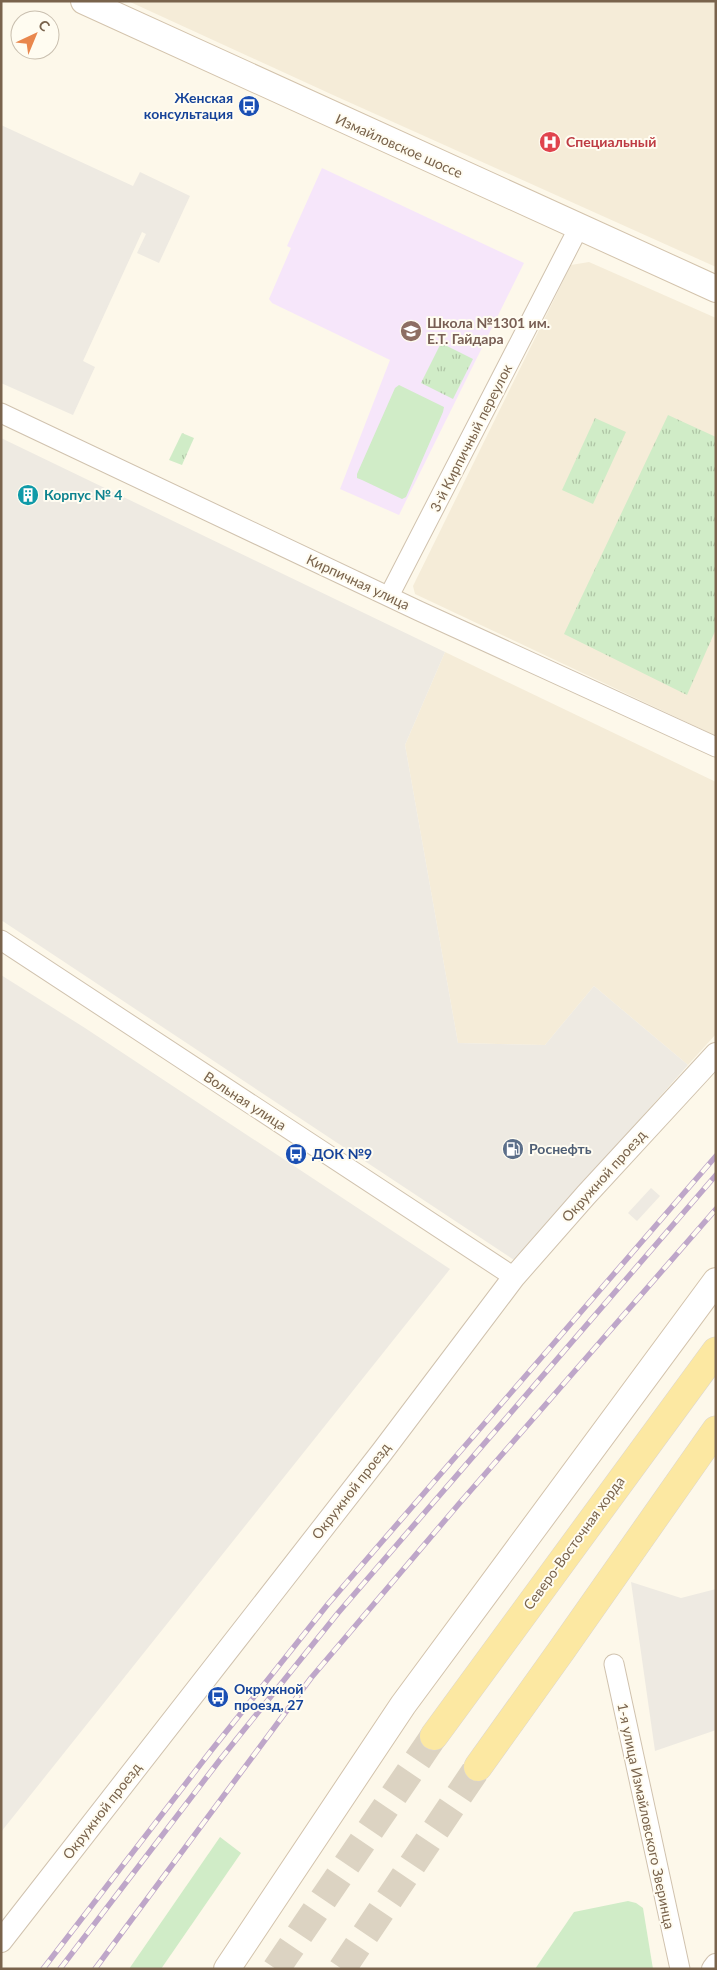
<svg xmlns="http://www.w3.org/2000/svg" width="717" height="1970" font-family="Lato,sans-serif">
  <defs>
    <pattern id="park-tufts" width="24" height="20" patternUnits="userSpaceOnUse" patternTransform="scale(1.25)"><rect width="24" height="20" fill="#d0ecc7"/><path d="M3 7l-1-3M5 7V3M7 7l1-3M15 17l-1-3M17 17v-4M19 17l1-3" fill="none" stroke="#aec3a4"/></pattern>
  </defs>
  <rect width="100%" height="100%" fill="#fdf8ea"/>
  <!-- residential -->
  <g fill="#f5ecd8">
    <path d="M128,1H716V267L333,95Z"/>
    <path d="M589,262L716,318V736L415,594L413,586L571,265Z"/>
    <path d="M445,652L716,782V1034L688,1065L594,986L545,1045L458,1043L405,745Z"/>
  </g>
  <!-- industrial -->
  <g fill="#eeeae2">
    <path d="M1,125L133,186L140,172L190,196L159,263L137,253L146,234L142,232L83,361L95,367L73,415L1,383Z"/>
    <path d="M1,438L445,652L405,745L458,1043L545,1045L594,986L688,1065L514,1260L1,920Z"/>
    <path d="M1,975L85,1028L450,1269L1,1832Z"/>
    <path d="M651,1188L660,1196L637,1221L628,1213Z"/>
    <path d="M631,1582L681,1598L716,1589V1730L655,1751Z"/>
  </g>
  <!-- education -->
  <path fill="#f6e6fa" d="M322,168L524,263L399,515L340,489L390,360L272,303L269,299L291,248L287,246Z"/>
  <!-- grass -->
  <g fill="#d0ecc7">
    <path d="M399,385L444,407L443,412L406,497L402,499L362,480L357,478V474L395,388Z"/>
    <path d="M220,1837L241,1853L161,1969H129Z"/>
    <path d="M628,1901L636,1903L643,1908L653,1969H535L574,1912Z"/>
  </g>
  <!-- park -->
  <g fill="url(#park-tufts)">
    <path d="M441,343L473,359L453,399L421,383Z"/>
    <path d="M668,415L716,437V629L687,695L564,634Z"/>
    <path d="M595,418L626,432L593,504L562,490Z"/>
    <path d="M182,433L194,438L182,465L169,460Z"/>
  </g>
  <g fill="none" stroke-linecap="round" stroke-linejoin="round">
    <!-- primary-tunnel -->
    <g stroke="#dcd3c2" stroke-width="28" stroke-dasharray="28 14" stroke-linecap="butt">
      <path d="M276,1969L434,1736"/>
      <path d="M342,1969L478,1767"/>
    </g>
    <!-- minor casing -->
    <g stroke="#d0c2ae" stroke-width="21">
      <g id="minor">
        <path d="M1,413L419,611L716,747"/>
        <path d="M389,596L579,227"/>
        <path d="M1,940L514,1277"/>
        <path d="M614,1664L680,1969"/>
      </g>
    </g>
    <!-- tertiary casing -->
    <g stroke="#d0c2ae" stroke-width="24">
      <g id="tertiary">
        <path d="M1,1941L382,1452L514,1277L586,1195L716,1054"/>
        <path d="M713,1969L716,1965"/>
      </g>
    </g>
    <!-- secondary casing -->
    <g stroke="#d3c3ac" stroke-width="28">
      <g id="secondary">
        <path d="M84,1L716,289"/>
        <path d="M227,1969L403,1705L716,1281"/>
      </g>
    </g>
    <!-- primary casing -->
    <g stroke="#dcd6d0" stroke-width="29">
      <g id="primary">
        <path d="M434,1736L716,1351"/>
        <path d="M478,1767L561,1651L716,1430"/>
      </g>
    </g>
    <!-- minor -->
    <use href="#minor" stroke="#fff" stroke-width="19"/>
    <!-- tertiary -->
    <use href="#tertiary" stroke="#fff" stroke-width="22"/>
    <!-- secondary -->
    <use href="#secondary" stroke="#fff" stroke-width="26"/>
    <!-- primary -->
    <use href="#primary" stroke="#fce8a2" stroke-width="28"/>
    <!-- rail casing -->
    <g stroke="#bea6c9" stroke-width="5.5">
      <g id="rail">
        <path d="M43,1969L210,1752L328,1604L716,1156"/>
        <path d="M60,1969L219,1761L338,1613L716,1175"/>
        <path d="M95,1969L311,1678L458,1505L716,1209"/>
      </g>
    </g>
    <!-- rail -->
    <use href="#rail" stroke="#fffcf1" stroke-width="4" stroke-dasharray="11" stroke-linecap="butt"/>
  </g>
  <!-- icons -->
  <defs>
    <g id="bus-disc" transform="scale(1.125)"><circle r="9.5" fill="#1a4fb4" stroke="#fffcf1"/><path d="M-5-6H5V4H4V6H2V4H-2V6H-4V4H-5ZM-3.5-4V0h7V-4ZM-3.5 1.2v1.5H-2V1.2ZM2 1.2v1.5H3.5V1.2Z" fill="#fff"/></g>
    <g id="hospital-disc" transform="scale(1.125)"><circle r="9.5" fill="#e0444e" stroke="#fffcf1"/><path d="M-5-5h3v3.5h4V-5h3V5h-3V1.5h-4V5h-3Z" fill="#fff"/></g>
    <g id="school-disc" transform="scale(1.125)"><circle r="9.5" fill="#8d6e63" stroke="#fffcf1"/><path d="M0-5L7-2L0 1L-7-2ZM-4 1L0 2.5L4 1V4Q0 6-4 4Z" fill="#fff"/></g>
    <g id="building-disc" transform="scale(1.125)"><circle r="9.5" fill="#0f9aa8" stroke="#fffcf1"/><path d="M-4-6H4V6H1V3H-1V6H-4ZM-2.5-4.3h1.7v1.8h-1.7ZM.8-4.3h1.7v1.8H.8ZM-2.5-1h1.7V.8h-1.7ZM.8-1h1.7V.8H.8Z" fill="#fff"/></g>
    <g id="fuel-disc" transform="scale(1.125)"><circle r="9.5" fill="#5c6f8a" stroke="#fffcf1"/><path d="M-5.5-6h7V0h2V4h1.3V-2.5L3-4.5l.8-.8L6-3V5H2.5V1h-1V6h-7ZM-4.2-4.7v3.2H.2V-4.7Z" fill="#fff"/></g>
  </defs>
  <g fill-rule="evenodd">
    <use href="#bus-disc" x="249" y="106"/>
    <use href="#hospital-disc" x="550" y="142"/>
    <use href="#school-disc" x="411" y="331"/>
    <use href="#building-disc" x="28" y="495"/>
    <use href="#fuel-disc" x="513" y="1149"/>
    <use href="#bus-disc" x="296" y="1154"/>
    <use href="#bus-disc" x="218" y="1697"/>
  </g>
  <g text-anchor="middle" stroke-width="4" stroke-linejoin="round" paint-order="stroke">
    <!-- transit labels -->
    <g font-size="14" font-weight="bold" fill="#164399" stroke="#fffcf1" text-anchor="start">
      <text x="233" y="103" text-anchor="end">Женская<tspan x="233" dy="16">консультация</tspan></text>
      <text x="312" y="1159">ДОК №9</text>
      <text x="234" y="1694">Окружной<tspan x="234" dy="16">проезд, 27</tspan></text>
    </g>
    <!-- health labels -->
    <g font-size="14" font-weight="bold" fill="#be3a42" stroke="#fffcf1" text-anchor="start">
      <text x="566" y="147">Специальный</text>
    </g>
    <!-- street labels -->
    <g font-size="14" fill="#79634c" stroke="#fffcf1">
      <text transform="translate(399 146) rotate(24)" y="5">Измайловское шоссе</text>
      <text transform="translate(471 438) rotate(-63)" y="5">3-й Кирпичный переулок</text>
      <text transform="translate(358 582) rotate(25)" y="5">Кирпичная улица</text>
      <text transform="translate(245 1101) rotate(33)" y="5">Вольная улица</text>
      <text transform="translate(604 1176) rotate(-48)" y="5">Окружной проезд</text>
      <text transform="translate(351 1491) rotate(-52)" y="5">Окружной проезд</text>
      <text transform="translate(574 1543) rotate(-54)" y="5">Северо-Восточная хорда</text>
      <text transform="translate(102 1811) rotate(-52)" y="5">Окружной проезд</text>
      <text transform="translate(646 1816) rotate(78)" y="5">1-я улица Измайловского Зверинца</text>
    </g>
    <!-- education labels -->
    <g font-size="14" font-weight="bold" fill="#785e54" stroke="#fffcf1" text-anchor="start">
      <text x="427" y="328">Школа №1301 им.<tspan x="427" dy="16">Е.Т. Гайдара</tspan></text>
    </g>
    <!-- culture labels -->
    <g font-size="14" font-weight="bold" fill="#0d838f" stroke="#fffcf1" text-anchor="start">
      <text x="44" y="500">Корпус № 4</text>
    </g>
    <!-- service labels -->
    <g font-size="14" font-weight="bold" fill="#4e5e75" stroke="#fffcf1" text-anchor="start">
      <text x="529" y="1154">Роснефть</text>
    </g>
  </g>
  <!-- border -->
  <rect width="717" height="1970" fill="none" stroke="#79634c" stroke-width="5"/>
  <!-- north arrow -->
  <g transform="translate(35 35) rotate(44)"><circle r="24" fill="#fffcf1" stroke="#c9bfaf"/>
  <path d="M0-4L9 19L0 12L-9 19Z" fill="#e9874d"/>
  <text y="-8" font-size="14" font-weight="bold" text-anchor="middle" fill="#79634c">С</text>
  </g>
</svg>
